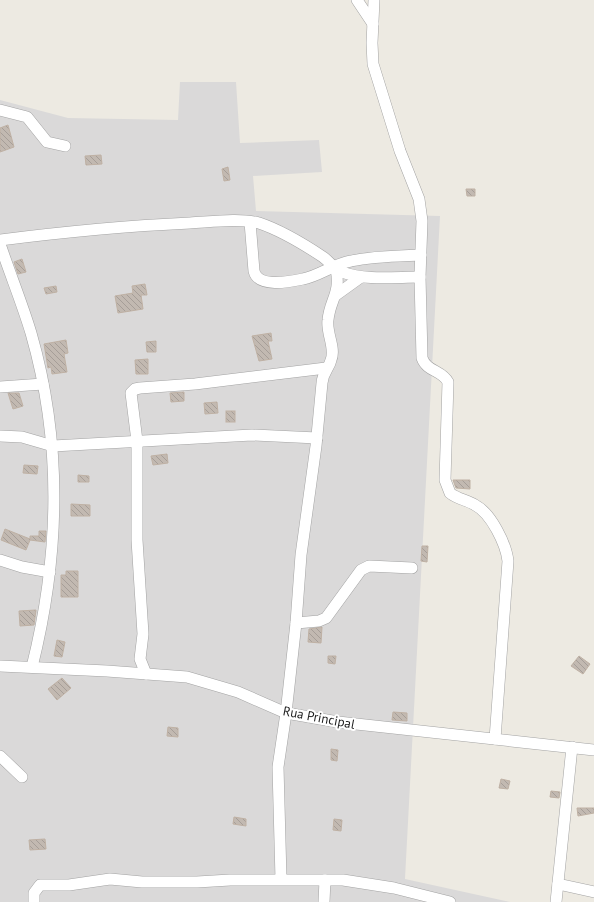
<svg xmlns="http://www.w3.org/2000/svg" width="594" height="902" font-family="'PT Sans',sans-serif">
  <defs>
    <pattern id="building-back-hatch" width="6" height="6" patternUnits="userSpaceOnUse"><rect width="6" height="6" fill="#c2b9b1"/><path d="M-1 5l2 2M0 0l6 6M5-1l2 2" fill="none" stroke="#a69e98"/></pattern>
  </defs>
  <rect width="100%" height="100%" fill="#edeae2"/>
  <!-- residential -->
  <path fill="#dad9d9" d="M180,82H236L240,143L319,140L322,172L253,176L256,211L440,216L405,879L510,902H0V100L68,118L178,120Z"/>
  <!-- building -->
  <g fill="url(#building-back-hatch)" stroke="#bfb1a4">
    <path d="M8,125L14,147L0,152V128Z"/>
    <path d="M101,155L102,164L86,165L85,156Z"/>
    <path d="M228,167L230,180L224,181L222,169Z"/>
    <path d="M466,189H475V196H467Z"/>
    <path d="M22,259L26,272L18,274L14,262Z"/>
    <path d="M145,284L147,295H141L143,309L118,313L115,296L133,293L132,286Z"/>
    <path d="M56,286L57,292L46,294L44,288Z"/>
    <path d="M271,333L272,341H268L272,359L259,361L252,336Z"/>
    <path d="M66,340L68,353L64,354L67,372L52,374L51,367L48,368L44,344Z"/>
    <path d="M156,341V352H147L146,342Z"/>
    <path d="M148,359V374H136L135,360Z"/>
    <path d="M184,392V401L171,402L170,393Z"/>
    <path d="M8,393H19L23,406L13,409Z"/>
    <path d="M217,402L218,413L205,414L204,403Z"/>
    <rect x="226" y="411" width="9" height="11"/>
    <path d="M167,454L168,463L153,465L151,456Z"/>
    <path d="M24,465L38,466L37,474L23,473Z"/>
    <path d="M78,475L89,476V482H78Z"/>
    <path d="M453,480H470V489L456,488Z"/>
    <path d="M71,504L90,505V516H71Z"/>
    <path d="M5,529L30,539V536H39V531H46L45,542L30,540L26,550L1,540Z"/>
    <path d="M422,546H428L427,562L421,561Z"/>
    <path d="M66,571H78V597H61V575H66Z"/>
    <path d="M36,610L34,625L20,626L19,611Z"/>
    <path d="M322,627L321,643L308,642L309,629Z"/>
    <path d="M57,640L65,642L62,657L54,656Z"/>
    <path d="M328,656H336L335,664L328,663Z"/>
    <path d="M579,656L590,664L583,674L571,666Z"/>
    <path d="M62,678L71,688L57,700L48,689Z"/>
    <path d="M393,712L407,713V721L392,720Z"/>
    <path d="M168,727L178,728V737L167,736Z"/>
    <path d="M331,749L338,750L337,761L331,760Z"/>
    <path d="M501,779L510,781L508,789L499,788Z"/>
    <path d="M551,791L560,792L559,798L550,797Z"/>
    <path d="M577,808H594V813L578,816Z"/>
    <path d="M234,817L246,819V826L233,824Z"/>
    <path d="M334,819L342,820L341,831L333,830Z"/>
    <path d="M45,839L46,849L30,850L29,840Z"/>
  </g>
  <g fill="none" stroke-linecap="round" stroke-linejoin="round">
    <!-- minor casing -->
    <g stroke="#a3a3a3" stroke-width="12">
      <g id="minor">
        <path d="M357,0L373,24"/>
        <path d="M374,0L372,43L373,64L400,151L419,199L422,221L420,277L422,358C427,372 442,370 448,382L445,480L450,493C457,499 467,500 475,505C491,513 506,544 508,561L495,739"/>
        <path d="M0,110L27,117L47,142L65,146"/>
        <path d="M250,222L254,271C258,288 289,282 303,279C319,276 334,264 351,261C374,256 398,256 421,255"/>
        <path d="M0,240C63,232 126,226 190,223C210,222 240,218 259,223C280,230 305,245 323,257C330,262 334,269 342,272C366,281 395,277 420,277"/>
        <path d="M0,244C10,274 22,303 31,333C63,444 60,555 32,667"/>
        <path d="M336,295L361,277"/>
        <path d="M0,387L43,384"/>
        <path d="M0,436L22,437L53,446L252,435L317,438"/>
        <path d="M0,560L22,567L50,572"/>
        <path d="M296,623L319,621L326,618L361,570L369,566L412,568"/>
        <path d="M0,666L107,671L187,677L238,692L286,713L338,722L594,750"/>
        <path d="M146,674L140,659L143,634L137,540V441L131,393L135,389L140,388L195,384L326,368"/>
        <path d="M0,756L22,777"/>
        <path d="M281,879L278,767L286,713L296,623L301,555L316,446L322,383C323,371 329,369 331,360C336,348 326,333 328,320C330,299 341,294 336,269"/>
        <path d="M558,884L594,892"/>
        <path d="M34,902V893L40,885H69L110,879L142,882H197L230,880H343L394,888L450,902"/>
        <path d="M324,902L325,880"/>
        <path d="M556,902L572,747"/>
      </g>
    </g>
    <!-- minor -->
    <use href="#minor" stroke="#fff" stroke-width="11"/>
  </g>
  <g text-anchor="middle" stroke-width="4" stroke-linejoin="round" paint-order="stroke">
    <!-- street labels -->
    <g font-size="13" fill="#1c1c1c" stroke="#fff">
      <text transform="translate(319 717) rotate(11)" y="5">Rua Principal</text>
    </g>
  </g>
</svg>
